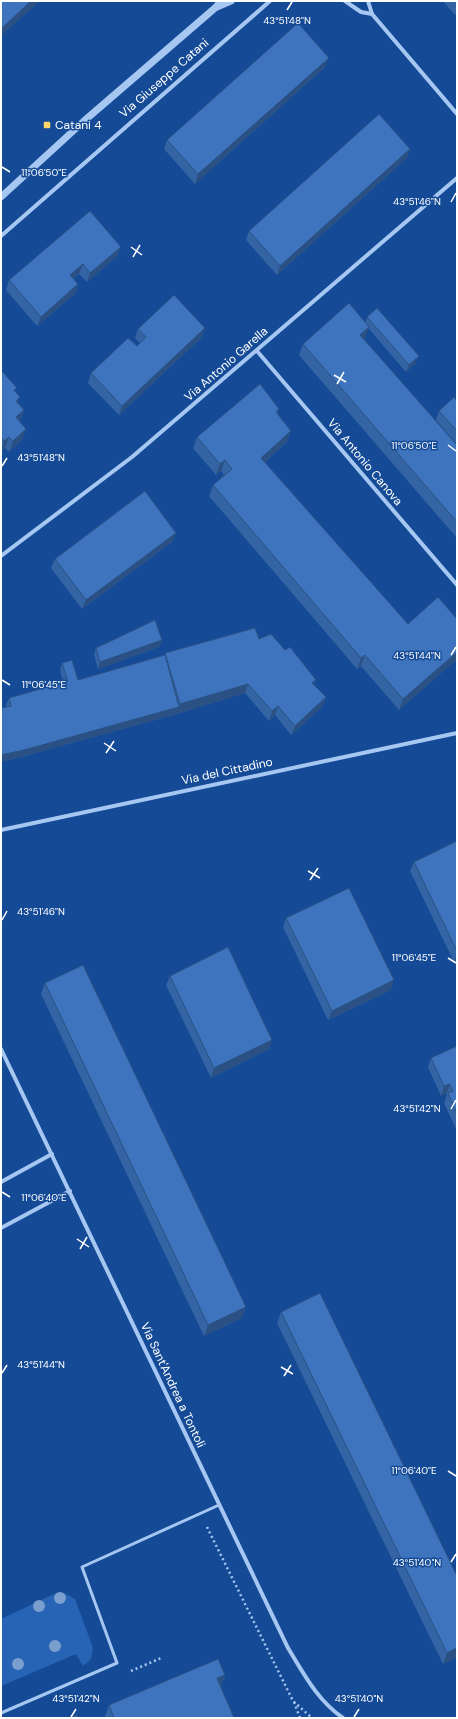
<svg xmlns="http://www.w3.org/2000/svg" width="458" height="1719" font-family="'DM Sans',sans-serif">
  <rect width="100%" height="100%" fill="#154b96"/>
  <!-- green -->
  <path fill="#2864b5" d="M64,1593L75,1599L93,1648L91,1659L83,1666L76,1654L1,1686V1619L54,1594Z"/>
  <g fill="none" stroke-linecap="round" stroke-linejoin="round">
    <!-- path -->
    <g stroke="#a6c7f2" stroke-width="2.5" stroke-dasharray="2 3" stroke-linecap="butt">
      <path d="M207,1527L293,1701L312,1718"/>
      <path d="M131,1671L161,1658"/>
      <path d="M294,1702L300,1718"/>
    </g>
    <!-- service -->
    <path stroke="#a6c7f2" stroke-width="3" d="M1,1713L117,1663L82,1567L219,1505"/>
    <!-- minor -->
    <g stroke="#a6c7f2" stroke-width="4">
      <path d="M345,1L361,12L372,14"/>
      <path d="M368,1L372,14L457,114"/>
      <path d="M1,236L270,1"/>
      <path d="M257,351L457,585"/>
      <path d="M1,556L132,457L457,178"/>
      <path d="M1,830L457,733"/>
      <path d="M1,1049L288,1648C304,1674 317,1700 343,1718"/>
      <path d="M1,1182L52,1154"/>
      <path d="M1,1228L70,1191"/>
    </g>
    <!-- tertiary -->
    <g stroke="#a6c7f2" stroke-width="7">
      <path d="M217,7L231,1"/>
      <path d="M1,197L84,121L215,8L221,1"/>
    </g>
  </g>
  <!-- trees -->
  <g fill="#7a9ece">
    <circle cx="60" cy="1598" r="6"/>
    <circle cx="39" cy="1606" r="6"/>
    <circle cx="55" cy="1646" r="6"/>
    <circle cx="18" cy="1664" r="6"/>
  </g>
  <!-- wall -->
  <g fill="#3464a3">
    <path d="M443,1H457V13L455,15Z"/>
    <path d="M325,67L195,184L164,149L167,140Z"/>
    <path d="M410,149L407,158L277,275L246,240L249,231Z"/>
    <path d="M121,247L117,256L87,282L79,274L73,279L78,284L75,294L37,326L6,290L9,280Z"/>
    <path d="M367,317L416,363L406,372L368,328L365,338L364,339L457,445V538L299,355L303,344L365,323Z"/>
    <path d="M138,329L202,337L119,415L88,383L91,373L137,346L140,343L135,338Z"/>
    <path d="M1,370L15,392L18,403L24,410L20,421L22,440L9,452L5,448L1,451Z"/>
    <path d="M457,401V444L436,420L439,411Z"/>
    <path d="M279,409L277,413L287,442L265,462L408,624L457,619V659L399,710L361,666L357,669L209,496L213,485L224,475L221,471L216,475L193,448L197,437Z"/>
    <path d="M176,533L172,542L82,609L51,568L55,559Z"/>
    <path d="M259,639L314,685L326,697L322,707L291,735L275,715L269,721L245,693L177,714L21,757L1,762V708L7,707L6,705L9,698L63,682L60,670L62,663L78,680L165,655V653Z"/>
    <path d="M162,640L159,647L98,669L94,655L96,648Z"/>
    <path d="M457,841V960L454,962L410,871L414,862Z"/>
    <path d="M286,918L391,990L328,1020L283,927Z"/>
    <path d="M170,976L269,1049L211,1078L166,985Z"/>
    <path d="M45,983L242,1318L204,1336L41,994Z"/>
    <path d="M457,1046V1131L444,1103L447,1094V1093L441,1096L428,1067L431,1058Z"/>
    <path d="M281,1312L457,1657L443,1664L277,1323Z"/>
    <path d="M225,1675L221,1686L234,1718H106L105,1716L109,1705Z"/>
  </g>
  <!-- shaded-wall -->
  <g fill="#2b5184">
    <path d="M31,1H40L1,36V29Z"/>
    <path d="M329,58L325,67L195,184L198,174Z"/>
    <path d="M410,149L407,158L277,275L280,266Z"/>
    <path d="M121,247L117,256L87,282L90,273Z"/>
    <path d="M83,264L79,274L66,284L70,275Z"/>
    <path d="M78,284L75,294L37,326L41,317Z"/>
    <path d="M369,327L365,338L356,346L360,335Z"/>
    <path d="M205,328L202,337L119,415L122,406Z"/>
    <path d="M419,356L416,363L406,372L409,365Z"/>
    <path d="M20,397L16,408V401Z"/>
    <path d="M24,410L20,421L12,428L16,417Z"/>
    <path d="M26,429L22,440L9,452L13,441Z"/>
    <path d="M291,431L287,442L257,469L261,458Z"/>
    <path d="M9,437L5,448L1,451L4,441Z"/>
    <path d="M225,460L221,471L216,475L220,464Z"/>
    <path d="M176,533L172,542L82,609L86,600Z"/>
    <path d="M162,640L159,647L98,669L100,662Z"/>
    <path d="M457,652V659L399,710L403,699Z"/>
    <path d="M365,655L361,666L357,669L361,658Z"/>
    <path d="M316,680L313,689L312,683Z"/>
    <path d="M248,684L245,693L177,714L21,757L1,762V755L179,707L180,704Z"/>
    <path d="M326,697L322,707L291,735L295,726Z"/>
    <path d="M278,706L275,715L269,721L272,711Z"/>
    <path d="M457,954V960L454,962Z"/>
    <path d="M394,980L391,990L328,1020L332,1011Z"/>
    <path d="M272,1040L269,1049L211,1078L214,1068Z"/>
    <path d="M450,1084L447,1093L441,1096L444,1086Z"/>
    <path d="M246,1307L242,1318L204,1336L208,1325Z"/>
    <path d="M457,1648V1657L443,1664L447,1653Z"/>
    <path d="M225,1675L221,1686L213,1689L217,1678Z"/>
  </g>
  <!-- building -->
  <g fill="#3d74bd" stroke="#2b5184">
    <path d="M1,1H31L1,29Z"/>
    <path d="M298,23L329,58L198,174L167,140Z"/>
    <path d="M379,114L410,149L280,266L249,231Z"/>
    <path d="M90,211L121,247L90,273L83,264L70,275L78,284L41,317L9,280Z"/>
    <path d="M174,295L205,328L122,406L91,373L128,338L137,346L146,337L138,329Z"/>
    <path d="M349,303L369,327L360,335L457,445V522L303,344Z"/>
    <path d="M377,308L419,356L409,365L367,317Z"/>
    <path d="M1,370L17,388L14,390L20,397L16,401L24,410L16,417L26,429L13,441L9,437L4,441L1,437Z"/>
    <path d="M260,384L279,409L276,412L291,431L261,458L408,624L438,597L457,619V652L403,699L365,655L361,658L213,485L232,469L225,460L220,464L197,437Z"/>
    <path d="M454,397L457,401V431L439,411Z"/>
    <path d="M145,491L176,533L86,600L55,559Z"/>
    <path d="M155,620L162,640L100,662L96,648Z"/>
    <path d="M255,628L259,639L271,634L285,650L290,647L316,680L312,683L326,697L295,726L278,706L272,711L248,684L180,704L165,653Z"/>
    <path d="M165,655L179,707L24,750L1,755V708L11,706L9,698L68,681L62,663L72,660L78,680Z"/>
    <path d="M457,841V951L414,862Z"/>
    <path d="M349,888L394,980L332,1011L286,918Z"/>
    <path d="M228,947L272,1040L214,1068L170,976Z"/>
    <path d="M83,965L246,1307L208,1325L45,983Z"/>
    <path d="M457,1046V1114L448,1093L453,1091L450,1084L444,1086L431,1058Z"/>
    <path d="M320,1293L457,1576V1648L447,1653L281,1312Z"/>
    <path d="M218,1659L225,1675L217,1678L234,1718H114L109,1705Z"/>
    <path d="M77,1715L78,1718H69Z"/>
  </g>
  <!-- ticks -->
  <path fill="none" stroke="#fff" stroke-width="1.5" d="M287,10L292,2M2,167L10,172M451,202L456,193M131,247L142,255M133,257L140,245M334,375L346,382M337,384L344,372M448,445L456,451M2,466L7,458M451,655L456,647M2,680L10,685M104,743L116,751M106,753L114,741M308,871L320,878M310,880L318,868M2,920L7,911M448,958L456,963M451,1109L456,1100M2,1192L10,1197M77,1239L89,1247M80,1249L87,1237M281,1367L293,1374M2,1373L7,1365M284,1376L291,1365M448,1471L456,1476M451,1562L456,1554M71,1717L76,1709M354,1717L359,1709"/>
  <!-- markers -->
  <rect fill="#ffd667" stroke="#154b96" stroke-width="1.5" x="43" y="121" width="8" height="8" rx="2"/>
  <g text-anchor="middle" stroke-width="3" stroke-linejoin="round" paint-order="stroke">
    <!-- street labels -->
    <g font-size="12" fill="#fff" stroke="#154b96">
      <text transform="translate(164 78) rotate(-41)" y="4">Via Giuseppe Catani</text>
      <text transform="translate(226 364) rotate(-41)" y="4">Via Antonio Garella</text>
      <text transform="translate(365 462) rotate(50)" y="4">Via Antonio Canova</text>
      <text transform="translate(227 771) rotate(-12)" y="4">Via del Cittadino</text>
      <text transform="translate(173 1385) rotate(65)" y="4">Via Sant'Andrea a Tontoli</text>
    </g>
    <!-- poi labels -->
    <g font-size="12" fill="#fff" stroke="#154b96" text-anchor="start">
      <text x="55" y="129">Catani 4</text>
    </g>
  </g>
  <g font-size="10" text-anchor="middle" fill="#fff" stroke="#154b96" stroke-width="3" stroke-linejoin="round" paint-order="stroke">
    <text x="287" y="24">43°51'48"N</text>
    <text x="44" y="176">11°06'50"E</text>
    <text x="417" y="205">43°51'46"N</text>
    <text x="414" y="449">11°06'50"E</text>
    <text x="41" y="461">43°51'48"N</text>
    <text x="417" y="659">43°51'44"N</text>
    <text x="44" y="688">11°06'45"E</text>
    <text x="41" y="915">43°51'46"N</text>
    <text x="414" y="961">11°06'45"E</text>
    <text x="417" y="1112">43°51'42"N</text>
    <text x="44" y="1201">11°06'40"E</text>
    <text x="41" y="1368">43°51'44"N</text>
    <text x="414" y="1474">11°06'40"E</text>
    <text x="417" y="1566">43°51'40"N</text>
    <text x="76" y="1702">43°51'42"N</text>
    <text x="359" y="1702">43°51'40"N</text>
  </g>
  <!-- border -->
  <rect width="458" height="1719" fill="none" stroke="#ffffff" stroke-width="4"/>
</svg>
